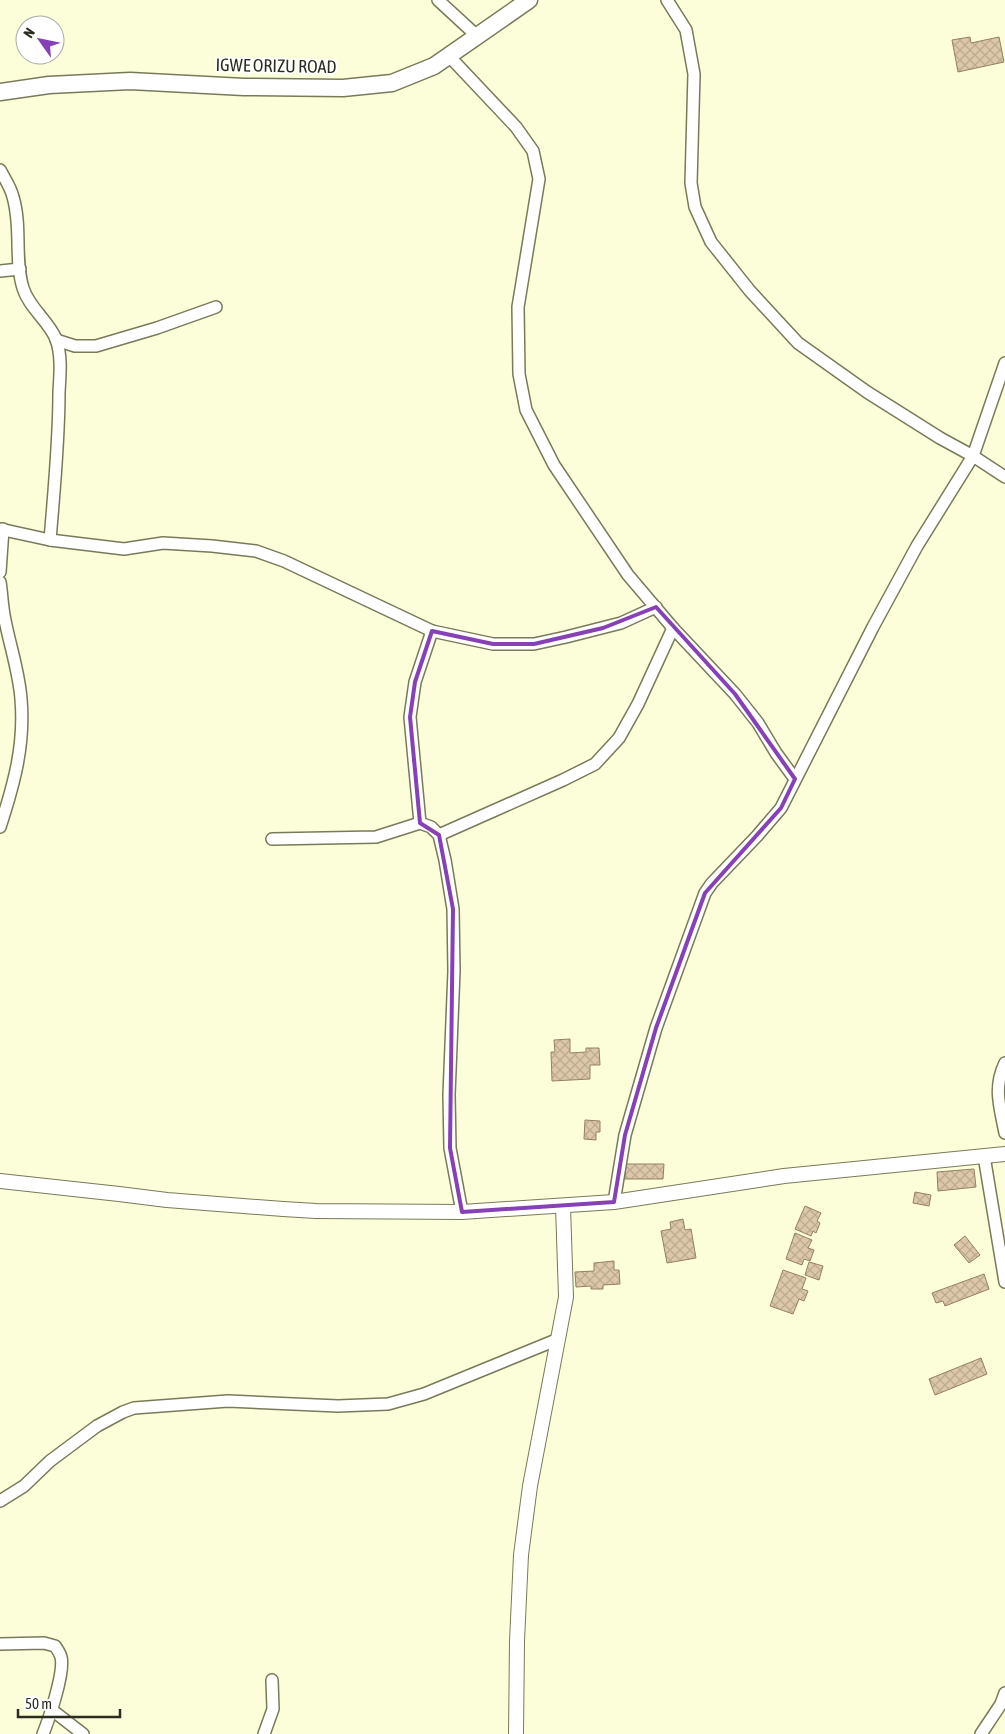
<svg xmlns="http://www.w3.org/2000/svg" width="1005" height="1734" font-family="'Asap Condensed',sans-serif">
  <defs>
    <pattern id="building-cross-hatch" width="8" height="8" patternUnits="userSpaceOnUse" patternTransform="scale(1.25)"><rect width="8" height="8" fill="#dcc7a9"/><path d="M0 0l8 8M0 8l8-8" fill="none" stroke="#bdab91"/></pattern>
  </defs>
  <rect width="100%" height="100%" fill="#fcfeda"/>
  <!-- building -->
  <g fill="url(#building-cross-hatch)" stroke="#938064">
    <path d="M970,37L971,43L999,37L1004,62L958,72L952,40Z"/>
    <path d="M570,1039V1053L586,1052V1048H599L600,1065H590V1079L552,1081L551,1052H555L554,1040Z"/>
    <path d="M585,1120L600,1121V1132H596V1140L584,1139Z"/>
    <path d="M625,1164H664L663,1179H625Z"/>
    <path d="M974,1169L976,1187L938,1191L937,1172Z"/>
    <path d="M915,1192L931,1195L929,1206L913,1203Z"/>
    <path d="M805,1206L821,1213L817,1221L820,1223L816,1233L813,1231L811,1236L795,1229Z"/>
    <path d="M683,1219L685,1230L691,1229L696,1258L667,1263L661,1231L671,1229L670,1222Z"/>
    <path d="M795,1233L812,1240L808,1248L814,1250L810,1261L804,1259L802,1265L786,1259Z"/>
    <path d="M965,1236L980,1255L969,1263L954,1245Z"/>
    <path d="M614,1261V1270H619L620,1284L603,1285V1289H591V1286L576,1287L575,1272L594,1271V1263Z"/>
    <path d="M809,1262L823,1266L819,1280L805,1275Z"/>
    <path d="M783,1270L806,1278L802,1289L808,1291L804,1301L799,1299L793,1314L770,1306Z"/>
    <path d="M984,1274L989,1289L945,1306L943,1301L936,1303L932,1293Z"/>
    <path d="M981,1358L987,1374L935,1395L929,1379Z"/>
  </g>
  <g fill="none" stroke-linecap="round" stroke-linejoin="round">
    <!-- minor casing -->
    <g stroke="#797a5a" stroke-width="14">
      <g id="minor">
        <path d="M438,0L477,36"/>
        <path d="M667,0L686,30L694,74L691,183L695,207L711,242L750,291L798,343L867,392L940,438L973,456L1005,477"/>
        <path d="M449,56L516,127L533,151L539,179L518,307L519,374L526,410L554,465L628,575L673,628L735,694L758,723L776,753L795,779"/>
        <path d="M0,170C5,179 11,188 13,197C22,227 14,259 23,288C29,308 48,320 56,339C62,356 60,375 59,392C59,442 54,491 50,540"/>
        <path d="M0,271L20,269"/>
        <path d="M56,340L75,346H96L157,328L216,307"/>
        <path d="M0,529L50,540L124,549L163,543L212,546L256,551L284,561L432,631L493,644H534L566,637L621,623L656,607"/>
        <path d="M0,572L3,529"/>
        <path d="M0,582C2,594 2,607 5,620C10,646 19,672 21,699C25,745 14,784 0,827"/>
        <path d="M420,823L410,717L415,682L432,631"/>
        <path d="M439,835L563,780L595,764L619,738L638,704L673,628"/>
        <path d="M272,839L376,837L420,823L431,827L439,835L445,860L453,909L454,971L449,1095L450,1148L462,1212"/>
        <path d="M1005,1063C993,1088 1000,1107 1005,1133"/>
        <path d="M984,1156L1005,1282"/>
        <path d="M614,1202L625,1135L656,1028L705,893L712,883L757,836L781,808L873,627L917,546L973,456L1005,363"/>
        <path d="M0,1501L24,1486L50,1461L97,1426L123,1412L134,1408L228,1401L338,1406L388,1404L424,1394L556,1340"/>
        <path d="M0,1644L44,1643L55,1646C57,1649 60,1653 61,1657C65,1672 49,1719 43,1734"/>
        <path d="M52,1710L83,1734"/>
        <path d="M264,1734L273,1709L272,1680"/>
        <path d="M981,1734L1001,1704L1005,1693"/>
      </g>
    </g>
    <!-- tertiary casing -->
    <g stroke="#797a5a" stroke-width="16">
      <g id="tertiary">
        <path d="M0,1181L119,1194L167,1200L283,1209L316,1211L462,1212L614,1202L784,1176L1005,1154"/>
        <path d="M516,1734L517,1641L521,1555L530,1486L566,1297L563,1206"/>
      </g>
    </g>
    <!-- secondary casing -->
    <g stroke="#797a5a" stroke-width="19">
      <path id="secondary" d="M0,92L49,85L130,81L244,87L343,88L392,83L434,66L529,0"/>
    </g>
    <!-- minor -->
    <use href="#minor" stroke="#fff" stroke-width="11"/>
    <!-- tertiary -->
    <use href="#tertiary" stroke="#fff" stroke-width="14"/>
    <!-- secondary -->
    <use href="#secondary" stroke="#fff" stroke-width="16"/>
  </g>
  <!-- marked area -->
  <path fill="none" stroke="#8541b5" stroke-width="4" stroke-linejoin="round" d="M656,607L735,694L795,779L781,808L705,893L656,1028L625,1135L614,1202L462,1212L450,1148L453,909L439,835L420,823L410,717L415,682L432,631L493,644H534L603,628Z"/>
  <g text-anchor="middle" stroke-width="4" stroke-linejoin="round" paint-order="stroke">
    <!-- street labels -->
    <g font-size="18" fill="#2b2c1e" stroke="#fff">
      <text transform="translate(276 66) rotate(1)" y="6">IGWE ORIZU ROAD</text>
    </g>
  </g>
  <!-- north arrow -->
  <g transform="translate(40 40) rotate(303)"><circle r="24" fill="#ffffff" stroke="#aaaba5"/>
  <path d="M0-4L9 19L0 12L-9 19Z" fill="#8541b5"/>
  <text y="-8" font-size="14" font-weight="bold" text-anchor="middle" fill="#2b2c1e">N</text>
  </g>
  <!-- scale -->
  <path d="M18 1709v8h102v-8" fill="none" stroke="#2b2c1e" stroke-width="2.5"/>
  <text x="25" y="1709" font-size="15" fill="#2b2c1e" stroke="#ffffff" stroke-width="4" paint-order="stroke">50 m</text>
</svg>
